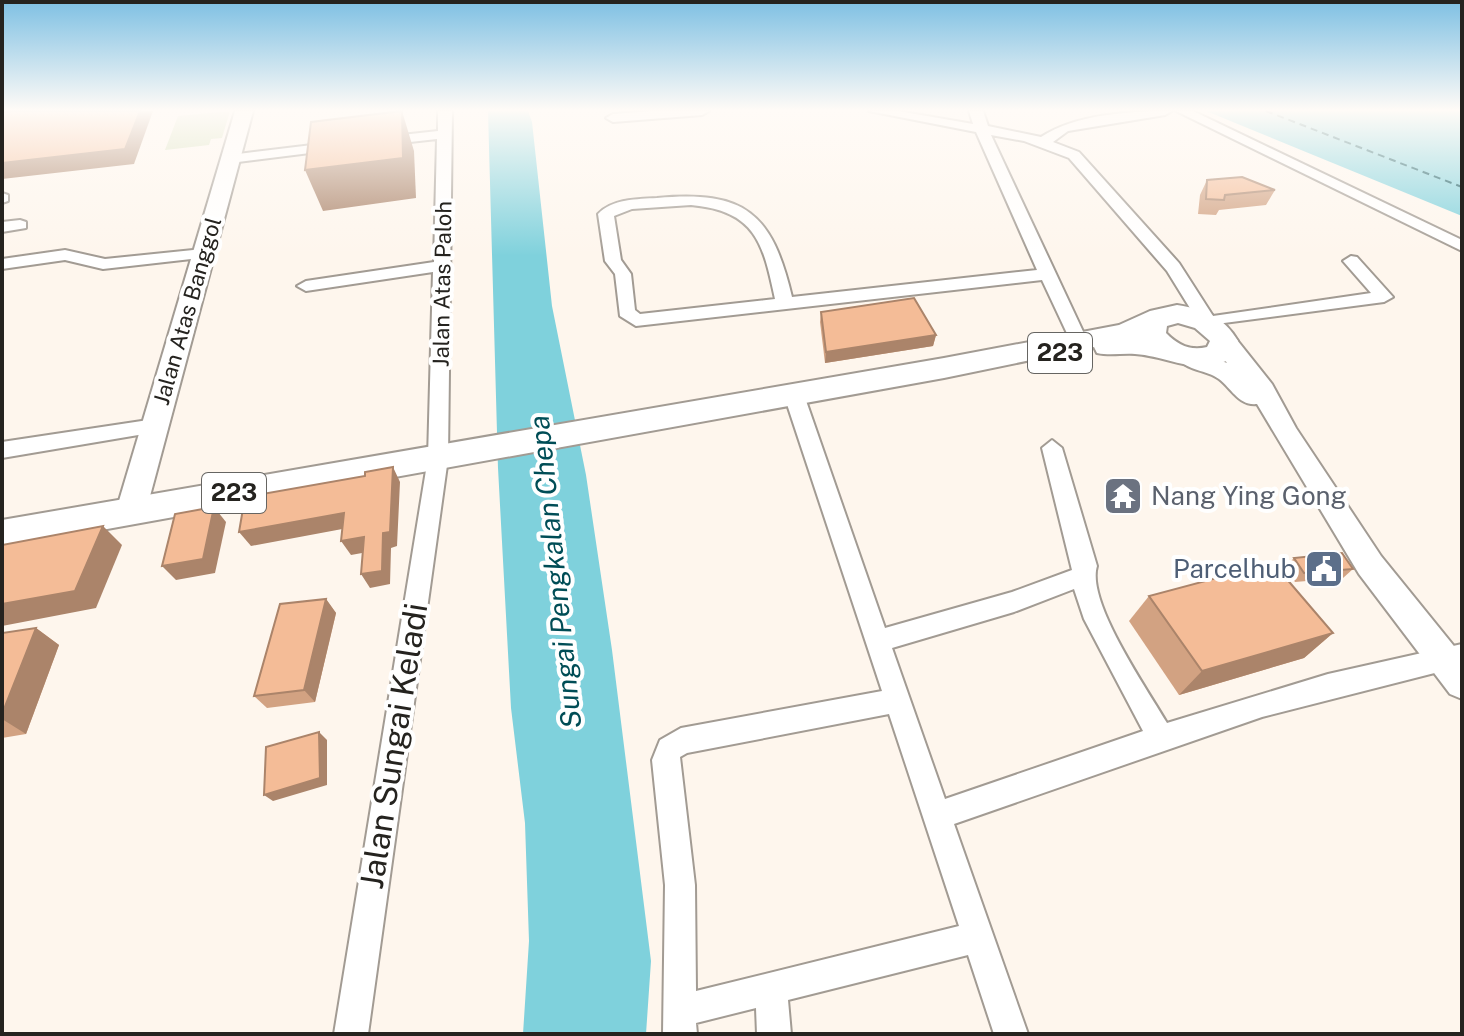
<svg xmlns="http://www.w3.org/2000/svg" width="1464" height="1036" font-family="'Public Sans',sans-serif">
  <rect width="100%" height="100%" fill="#fef6ed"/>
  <!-- green -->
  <path fill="#d1ddb4" d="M230,111L222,138L211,139L209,145L165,150L178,116Z"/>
  <!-- water -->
  <g fill="#7fd1dc">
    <path d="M488,111H528L532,122L552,306L586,475L612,650L651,961L646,1034H523L529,941L525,823L511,708L498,468Z"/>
    <path d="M1206,111H1462V216Z"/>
  </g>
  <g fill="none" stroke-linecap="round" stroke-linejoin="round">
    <!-- ferry -->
    <path stroke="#004d56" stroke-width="2" stroke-dasharray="7 5" stroke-linecap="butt" d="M1266,111L1462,187"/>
    <!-- minor casing -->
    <g stroke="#a29b93" stroke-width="4">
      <g id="minor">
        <path d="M438,111H452L448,458L368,1034H334L428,458L433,272L306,291L297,286L306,281L434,262L437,139L383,145L376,141L383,137L438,131Z"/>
        <path d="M653,111H709L702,115L613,122L606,118L613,114Z"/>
        <path d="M869,111H898L973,124L969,111H983L988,126L1041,137C1076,114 1130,111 1172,111L1165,115L1068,131L1053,142L1079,152L1179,263L1213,316L1371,293L1343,261L1351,256L1357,257L1393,297L1384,302L1201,326L1167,271L1069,158L1024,141L991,135L1087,340L1084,344H1072L1042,280L636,326L620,316L615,274L605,261L598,214C612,199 637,199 657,198C745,190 772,213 792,297L1037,270L976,132ZM691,205C756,211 763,243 775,299L640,314L635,310L631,274L621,260L614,216L632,209Z"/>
        <path d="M1176,111H1193L1462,240V251Z"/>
        <path d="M337,142L342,143V149L230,163L223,159L230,155Z"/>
        <path d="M2,193L8,195V201L2,203Z"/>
        <path d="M20,220L26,222V228L2,232V222Z"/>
        <path d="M203,249L211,254L209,257L103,269L65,260L2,269V259L65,250L105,259Z"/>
        <path d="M794,388L804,395L885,628L1012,592L1072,570L1042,448L1052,440L1062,448L1097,566C1086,602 1148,690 1167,723L1328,674L1462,644V666L1262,717L954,824L1028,1034H994L968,955L788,1000L791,1034H757L756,1008L696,1023L697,1034H663L665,885L652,760L660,740L681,728L882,691L784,395ZM1074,589L1084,619L1143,731L945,799L892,648L1014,612ZM889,714L959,926L696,991L695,885L680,757L687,753Z"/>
        <path d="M155,419L162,421L165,426L162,431L2,458V442Z"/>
      </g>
    </g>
    <!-- secondary casing -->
    <g stroke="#a29b93" stroke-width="4">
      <g id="secondary">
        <path d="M235,111H253L146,511L142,519L131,523L120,519L116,511Z"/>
        <path d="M1224,333L1233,335L1272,384L1296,428L1381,556L1462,656V699L1450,694L1359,574L1257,404C1239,406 1232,389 1219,379C1207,370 1187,371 1178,358L1182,352L1191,350L1227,363L1212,341L1215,335Z"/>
      </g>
    </g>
    <!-- primary casing -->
    <g stroke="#a29b93" stroke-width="4">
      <path id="primary" d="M1177,305C1204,309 1224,317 1238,341L1229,360C1190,375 1173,357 1135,354C1122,353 1110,356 1097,353L1094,347L944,378L2,548V520L944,358L1119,325L1150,311ZM1178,323L1195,328L1210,341L1207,347C1190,351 1178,345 1166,333L1167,326Z"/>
    </g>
    <!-- minor -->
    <use href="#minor" fill="#fff" fill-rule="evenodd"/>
    <!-- secondary -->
    <use href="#secondary" fill="#fff" fill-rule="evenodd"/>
    <!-- primary -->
    <use href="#primary" fill="#fff" fill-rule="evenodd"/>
  </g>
  <!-- wall -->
  <g fill="#d2a282">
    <path d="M1207,180L1275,190L1266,205L1219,210L1216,215L1198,214L1200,195Z"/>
    <path d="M821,312L936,335L933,346L825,363L820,322Z"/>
    <path d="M1294,558L1353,569L1343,578L1295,582L1285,567Z"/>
    <path d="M1149,596L1333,633L1304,658L1179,695L1129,621Z"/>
    <path d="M326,599L336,613L315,702L267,708L254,696Z"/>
    <path d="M36,628L59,645L26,734L2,738V633Z"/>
  </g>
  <!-- shaded-wall -->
  <g fill="#ab846a">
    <path d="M140,111H153L134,164L2,179V163Z"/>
    <path d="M402,111L414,151L416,198L323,211L305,170Z"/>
    <path d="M936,335L933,346L825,363L826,352Z"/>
    <path d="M393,467L400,482L397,546L391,548L390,584L370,588L361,574L383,533Z"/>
    <path d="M214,507L226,522L215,573L176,580L162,566Z"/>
    <path d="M344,513L353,527L251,546L239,532Z"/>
    <path d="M103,526L122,545L96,608L2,626V604Z"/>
    <path d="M364,537L373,551L351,555L341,541Z"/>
    <path d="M326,599L336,613L315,702L304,690Z"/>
    <path d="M36,628L59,645L26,734L2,719V714Z"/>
    <path d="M1333,633L1304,658L1179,695L1202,671Z"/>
    <path d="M319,732L327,740V785L273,801L264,795Z"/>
  </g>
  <!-- building -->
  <g fill="#f4bc97" stroke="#ab846a" stroke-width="2">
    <path d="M12,111H140L125,149L2,163V112Z"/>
    <path d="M402,111L403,158L305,170L311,122Z"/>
    <path d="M1242,177L1275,190L1225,195L1224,200L1206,199L1207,180Z"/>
    <path d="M914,298L936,335L826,352L821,312Z"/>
    <path d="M393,467L390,532L383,533L382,571L361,574L364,537L341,541L344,513L239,532L245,497L365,476V472Z"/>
    <path d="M214,507L203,559L162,566L175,514Z"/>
    <path d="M103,526L75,591L2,604V545Z"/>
    <path d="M1342,553L1353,569L1304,573L1294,558Z"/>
    <path d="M1273,563L1333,633L1202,671L1149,596Z"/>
    <path d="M326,599L304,690L254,696L280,604Z"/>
    <path d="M36,628L2,714V633Z"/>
    <path d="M319,732L320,778L264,795L266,747Z"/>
  </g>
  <!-- sky -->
  <linearGradient id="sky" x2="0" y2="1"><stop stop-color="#7ec0e3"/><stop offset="0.43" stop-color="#fffbf7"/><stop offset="1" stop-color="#fffbf7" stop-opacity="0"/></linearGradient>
  <rect width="1464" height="256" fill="url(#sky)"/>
  <!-- icons -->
  <defs>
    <g id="temple-square" transform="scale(2)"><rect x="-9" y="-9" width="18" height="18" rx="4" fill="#6b7280" stroke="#fff"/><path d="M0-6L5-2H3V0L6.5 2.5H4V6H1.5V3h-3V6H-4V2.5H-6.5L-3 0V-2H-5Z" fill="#fff"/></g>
    <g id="civic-square" transform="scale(2)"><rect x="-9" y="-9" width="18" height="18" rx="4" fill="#5c6f8a" stroke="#fff"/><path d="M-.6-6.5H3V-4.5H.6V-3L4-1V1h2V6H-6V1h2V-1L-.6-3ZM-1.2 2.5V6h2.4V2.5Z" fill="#fff"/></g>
  </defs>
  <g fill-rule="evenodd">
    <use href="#temple-square" x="1123" y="496"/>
    <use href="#civic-square" x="1324" y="569"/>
  </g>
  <g text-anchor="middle" stroke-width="8" stroke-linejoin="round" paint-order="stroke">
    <!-- far-street labels -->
    <g font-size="22" fill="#25231f" stroke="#fff">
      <text transform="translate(442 284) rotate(-89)" y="8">Jalan Atas Paloh</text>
      <text transform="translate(187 311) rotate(-74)" y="8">Jalan Atas Banggol</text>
    </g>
    <!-- shield labels -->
    <g fill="#fff" stroke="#666562" stroke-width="2">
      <rect x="1028" y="333" width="64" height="40" rx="6"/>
      <rect x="202" y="473" width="64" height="40" rx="6"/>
    </g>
    <g font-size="24" font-weight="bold" fill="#25231f">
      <text x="1060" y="361">223</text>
      <text x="234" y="501">223</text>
    </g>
    <!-- worship labels -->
    <g font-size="26" fill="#5b616d" stroke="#fff" text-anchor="start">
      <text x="1151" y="505">Nang Ying Gong</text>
    </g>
    <!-- service labels -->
    <g font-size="26" fill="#4e5e75" stroke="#fff" text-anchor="end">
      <text x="1296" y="578">Parcelhub</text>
    </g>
    <!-- water labels -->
    <g font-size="28" font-style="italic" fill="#004d56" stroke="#fff">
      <text transform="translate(555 572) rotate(-96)" y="10">Sungai Pengkalan Chepa</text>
    </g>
    <!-- near-street labels -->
    <g font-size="32" fill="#25231f" stroke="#fff">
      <text transform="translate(394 746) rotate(-81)" y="11">Jalan Sungai Keladi</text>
    </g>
  </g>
  <!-- border -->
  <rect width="1464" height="1036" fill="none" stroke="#25231f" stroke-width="8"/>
</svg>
